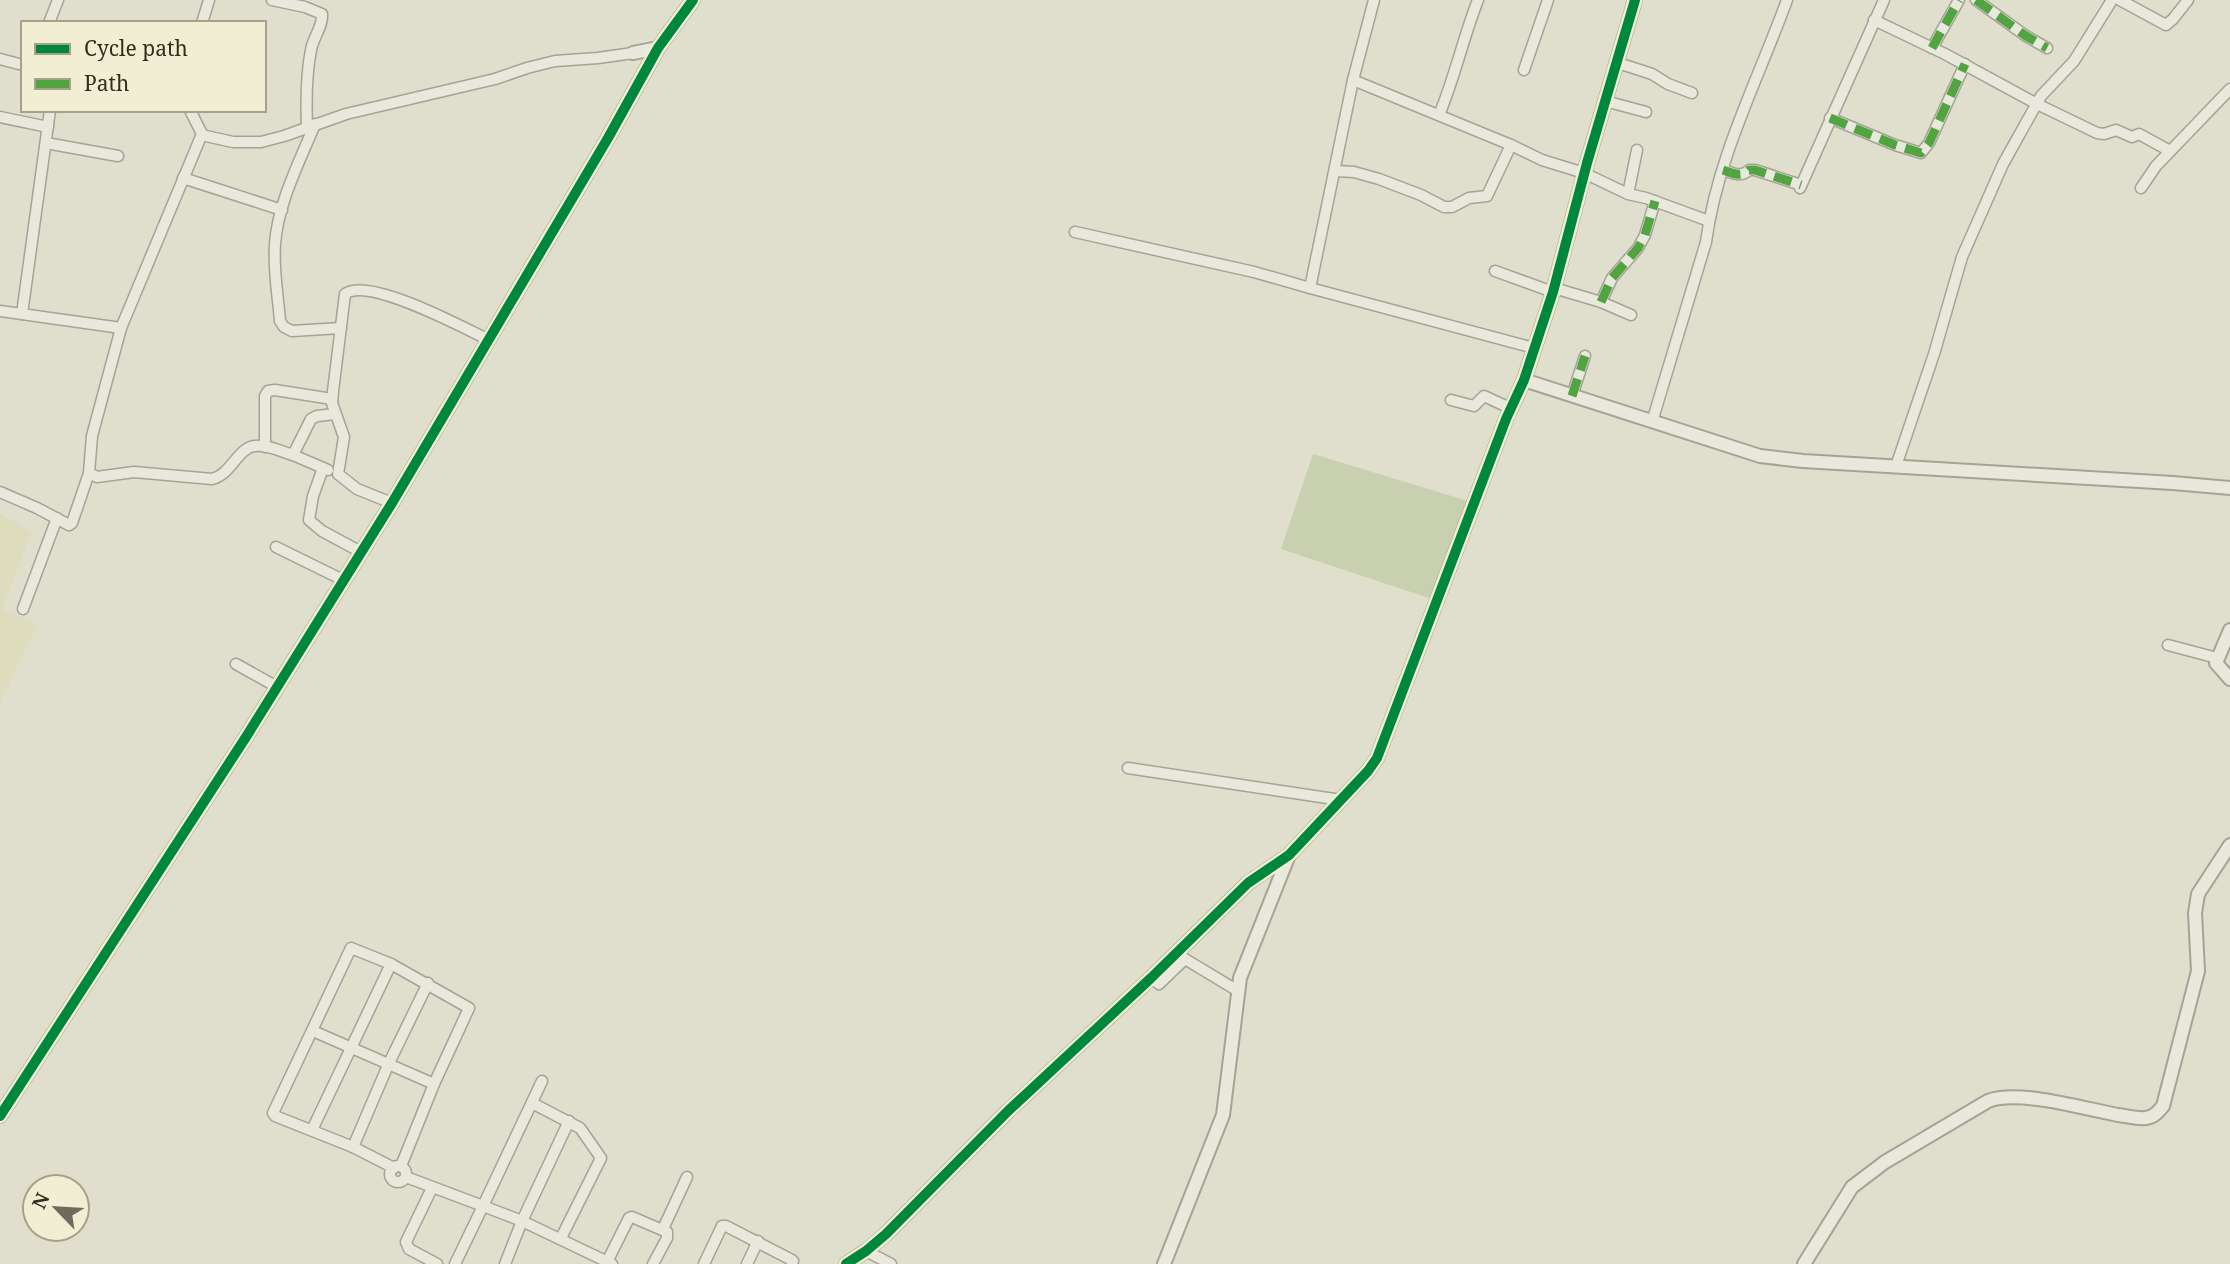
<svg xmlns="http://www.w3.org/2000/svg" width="2230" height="1264" font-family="'Noto Serif',serif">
  <rect width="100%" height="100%" fill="#e0decc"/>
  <!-- farmland -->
  <path fill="#ddddbe" d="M0,514L32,532L2,609L37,624L0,703Z"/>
  <!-- green -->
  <path fill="#c9d0b0" d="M1313,454L1468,501L1432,599L1281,549Z"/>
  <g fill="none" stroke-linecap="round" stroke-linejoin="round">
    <!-- minor casing -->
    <g stroke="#a5a396" stroke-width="13">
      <g id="minor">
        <path d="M272,0L305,7L322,14C323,27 313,37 311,50C306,75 306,102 307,127"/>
        <path d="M1374,0L1353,80L1310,288L1534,348"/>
        <path d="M1976,0L2026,36L2047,48"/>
        <path d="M2120,0L2166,25L2173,19L2188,0"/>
        <path d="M1874,20L1945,54L2037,104L2097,133L2104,134L2116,130L2132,137L2139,134L2170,151"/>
        <path d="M49,23L58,0"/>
        <path d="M202,23L209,0"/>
        <path d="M1932,48L1959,0"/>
        <path d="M0,59L23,65"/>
        <path d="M1615,62L1652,74L1668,84L1692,93"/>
        <path d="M1524,70L1548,0"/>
        <path d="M1353,80L1511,145"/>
        <path d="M1605,101L1646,112"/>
        <path d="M190,110L202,134L206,136L233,142H261L284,136L346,114L495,79L527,68L555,61L598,58L633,53"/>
        <path d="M1439,115C1455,77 1463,38 1478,0"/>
        <path d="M0,117L48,127"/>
        <path d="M1830,118L1895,145L1921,153L1929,143L1965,64"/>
        <path d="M315,124C299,163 278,203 275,244C273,270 278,295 280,321L284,327L292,331L341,328"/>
        <path d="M202,134L121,328L92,436L89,473L97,477L134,472L212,479C231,475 238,447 255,446C267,444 282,452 293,455L311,419L317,416L335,414"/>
        <path d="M46,143L118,156"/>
        <path d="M1723,170C1733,173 1741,178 1749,170H1755L1801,185"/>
        <path d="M1336,171L1354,172L1379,179L1421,195L1444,207H1452L1469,198L1487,196L1511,145L1542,160L1584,173L1628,194L1646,198L1709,221"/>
        <path d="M183,178L282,210"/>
        <path d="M1800,188L1884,0"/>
        <path d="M2141,188L2156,166L2230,89"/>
        <path d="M1628,194L1637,150"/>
        <path d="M1075,232L1254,272L1310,288"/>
        <path d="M1495,271L1553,292"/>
        <path d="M1554,288L1601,302L1631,315"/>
        <path d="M1601,302L1612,278L1638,248L1645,235L1655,201"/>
        <path d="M0,311L121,328"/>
        <path d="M22,314L50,110"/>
        <path d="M1572,396L1585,356"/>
        <path d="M1451,400L1474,406L1484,396L1512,409"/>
        <path d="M1652,422L1706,242C1717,158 1758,80 1787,0"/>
        <path d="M265,447V396L268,391L275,390L332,399"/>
        <path d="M293,455L328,470"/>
        <path d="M1896,466L1934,354L1962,257L2003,164L2041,96L2074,61L2112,0"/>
        <path d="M323,468L313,496L309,520L322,531L361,552"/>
        <path d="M0,492L37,508L69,525L72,523L89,473"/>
        <path d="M392,503L357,489L338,474L344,437L332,403L333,391L345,294C368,276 464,328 489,340"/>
        <path d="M276,547L343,580"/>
        <path d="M23,609L57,518"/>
        <path d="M2168,645L2217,658"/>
        <path d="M236,664L277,687"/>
        <path d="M1128,768L1341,800"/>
        <path d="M1151,978L1159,984L1185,959L1238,991"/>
        <path d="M313,1031L434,1084"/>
        <path d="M542,1081L483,1206L522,1221L612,1264"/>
        <path d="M532,1103L580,1128L601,1158L561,1238"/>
        <path d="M312,1130L391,964"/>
        <path d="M353,1147L389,1063L428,983"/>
        <circle cx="398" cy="1174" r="8"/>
        <path d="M394,1168L353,1147L275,1116L273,1113L351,948L391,964L469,1008L434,1084L401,1166"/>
        <path d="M406,1177L483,1206L455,1264"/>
        <path d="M432,1188L406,1242L409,1249L437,1264"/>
        <path d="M663,1229L687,1177"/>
        <path d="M866,1251L891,1264"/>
        <path d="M505,1264L522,1221L569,1121"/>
        <path d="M606,1264L629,1218L632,1217L667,1232V1238L653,1264"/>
        <path d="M704,1264L722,1226H726L790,1259L793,1261L792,1264"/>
        <path d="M747,1264L758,1241"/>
      </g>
    </g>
    <!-- tertiary casing -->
    <g stroke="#a5a396" stroke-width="16">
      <g id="tertiary">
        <path d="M633,53L658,48"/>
        <path d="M1524,380L1760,456L1803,461L2173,483L2230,488"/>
        <path d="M2230,630L2216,663L2230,679"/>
        <path d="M0,1116L246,737L392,503L608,138L658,48L693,0"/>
        <path d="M846,1264L866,1251L886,1234L1008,1111L1151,978L1248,883L1289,855L1368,771L1377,758L1506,419L1524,380L1553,292L1587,163L1635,0"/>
        <path d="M1164,1264L1223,1115L1240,978L1289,855"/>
        <path d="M1804,1264L1852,1187L1885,1162L1988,1101C2018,1089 2085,1109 2118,1115C2127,1116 2137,1119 2146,1118C2154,1117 2158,1112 2163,1106L2198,971L2195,913L2198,894L2230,845"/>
      </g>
    </g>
    <!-- minor -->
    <use href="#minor" stroke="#e8e8dd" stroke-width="10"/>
    <!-- tertiary -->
    <use href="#tertiary" stroke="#e8e8dd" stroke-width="12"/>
    <!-- quiet -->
    <g stroke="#52a441" stroke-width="9" stroke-dasharray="18 9" stroke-linecap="butt">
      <path d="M1976,0L2026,36L2047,48"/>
      <path d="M1932,48L1959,0"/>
      <path d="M1830,118L1895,145L1921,153L1929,143L1965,64"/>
      <path d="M1723,170C1733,173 1741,178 1749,170H1755L1801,185"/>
      <path d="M1601,302L1612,278L1638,248L1645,235L1655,201"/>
      <path d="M1572,396L1585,356"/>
    </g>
    <!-- cycleway casing -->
    <g stroke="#f1eed3" stroke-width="15">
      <g id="cycleway">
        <path d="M0,1116L246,737L392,503L608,138L658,48L693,0"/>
        <path d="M846,1264L866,1251L886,1234L1008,1111L1151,978L1248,883L1289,855L1368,771L1377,758L1506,419L1524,380L1553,292L1587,163L1635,0"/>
      </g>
    </g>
    <!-- cycleway -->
    <use href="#cycleway" stroke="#00873e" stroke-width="10"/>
  </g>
  <!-- legend -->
  <rect x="21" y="21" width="245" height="91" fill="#f1eed3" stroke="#a5a18b" stroke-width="2"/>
  <rect x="35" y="44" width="35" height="10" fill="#00873e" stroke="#a5a18b" stroke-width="2"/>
  <text x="84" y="56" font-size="21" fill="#322d1f">Cycle path</text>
  <rect x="35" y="79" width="35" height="10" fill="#52a441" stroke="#a5a18b" stroke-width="2"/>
  <text x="84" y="91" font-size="21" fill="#322d1f">Path</text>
  <!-- north arrow -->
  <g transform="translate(56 1208) rotate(295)"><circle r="33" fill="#f1eed3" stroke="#a5a18b" stroke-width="2"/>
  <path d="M0-5L12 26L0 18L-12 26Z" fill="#6f6b5c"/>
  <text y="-10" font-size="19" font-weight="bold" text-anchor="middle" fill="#322d1f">N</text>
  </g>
</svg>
